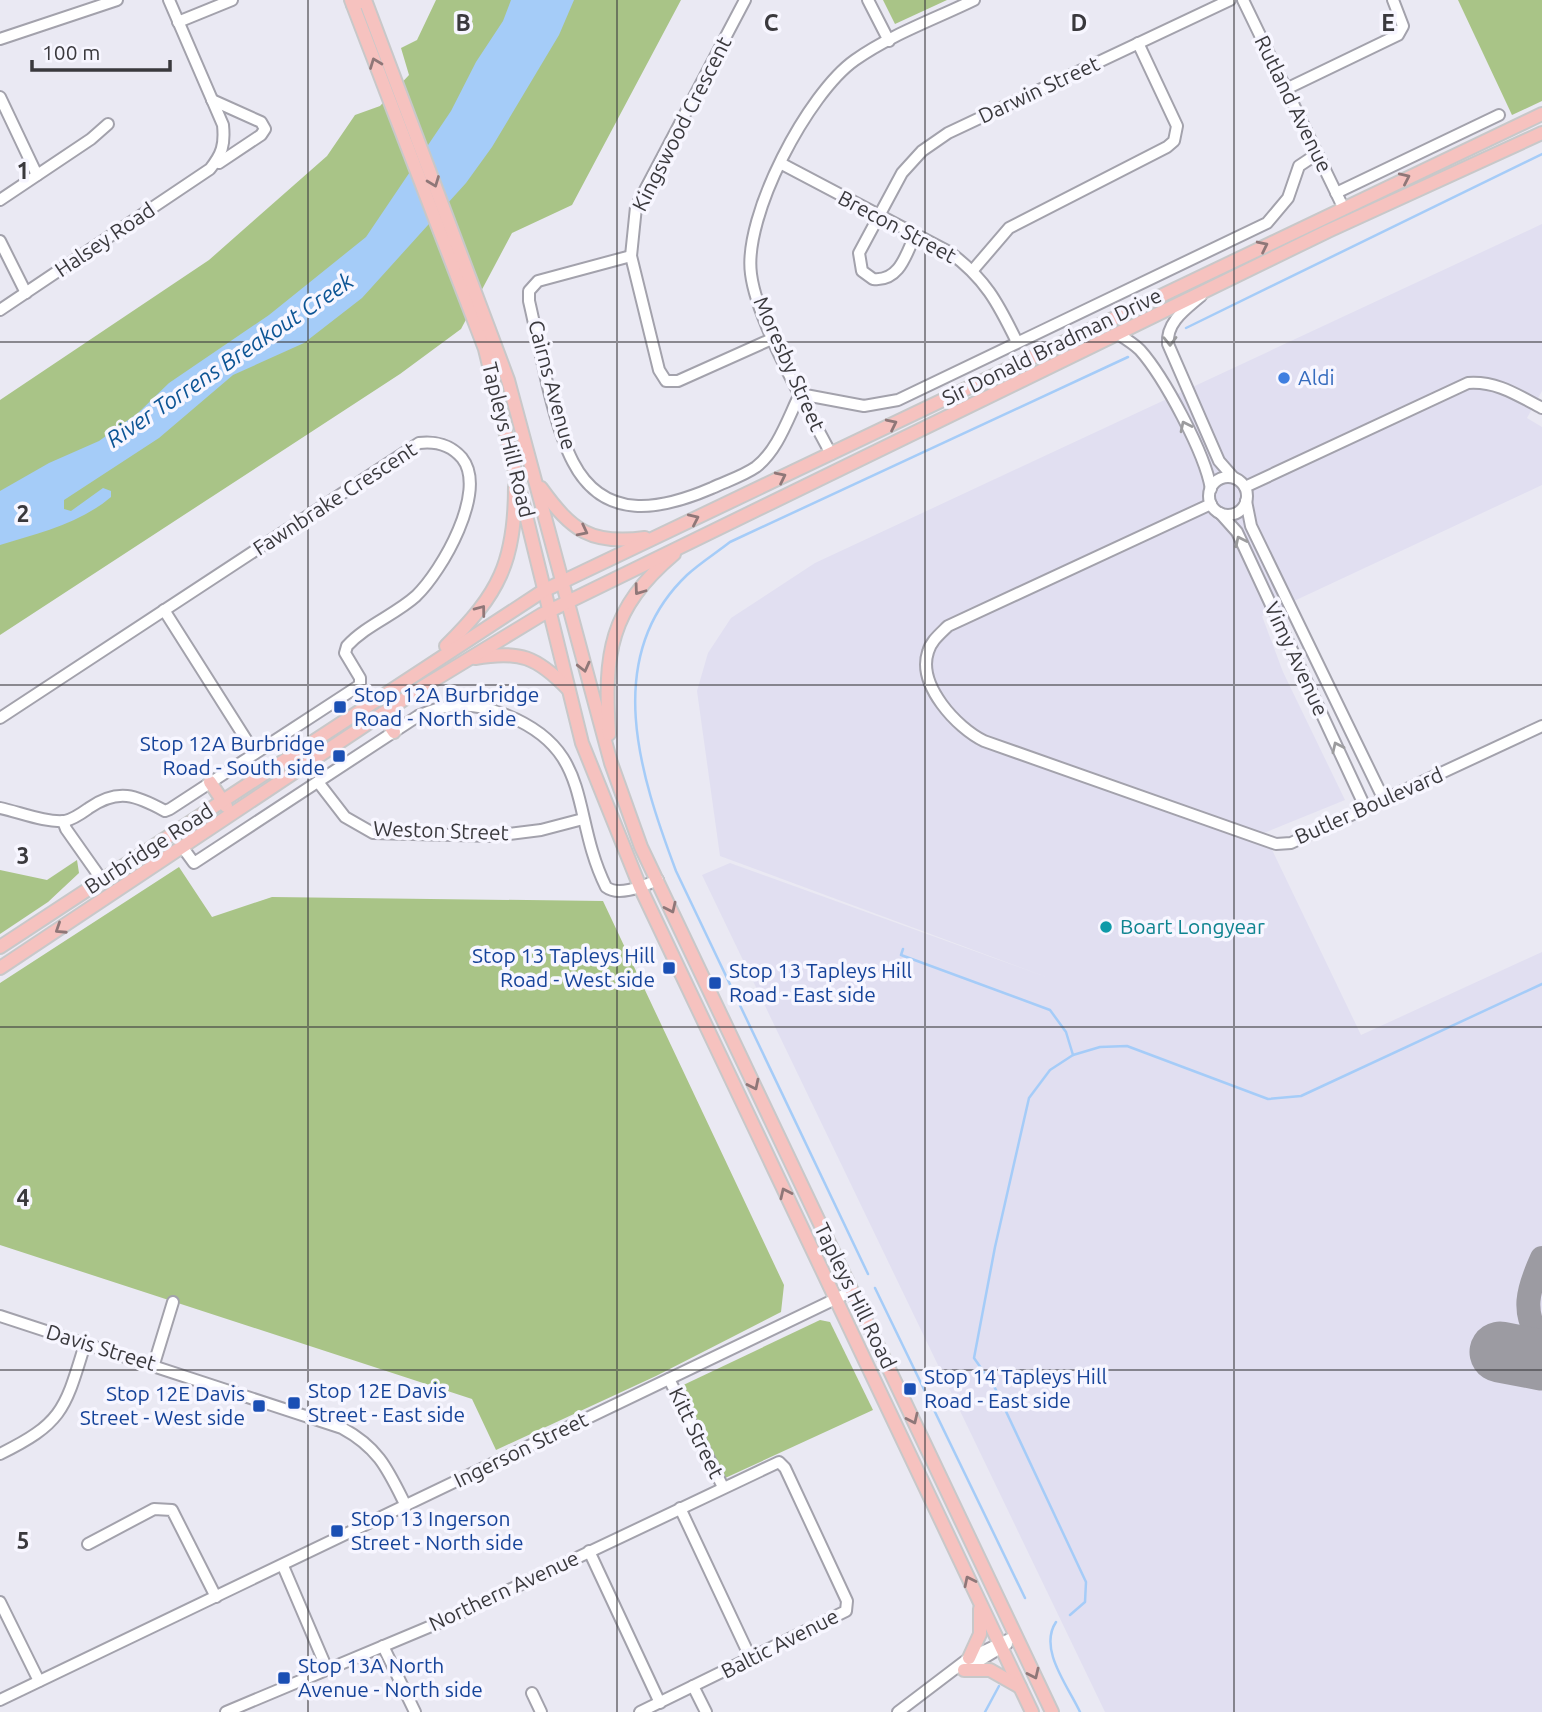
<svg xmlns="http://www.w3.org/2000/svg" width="1542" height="1712" font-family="Ubuntu,sans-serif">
  <rect width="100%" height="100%" fill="#eae9f3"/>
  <!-- built -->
  <path fill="#e1dff1" d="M1542,224V391L1527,418L1542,427V485L1262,616L1283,672L1345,800L1264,833L1361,1035L1542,952V1712H1105L702,875L730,863L1049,978L720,856L697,691L708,653L731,618L815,563Z"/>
  <!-- green -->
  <g fill="#a9c487">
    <path d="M436,0H681L572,205L512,233L461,329L400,374L0,635V400L209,260L327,156L355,115L380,106L409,75L401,48L417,40Z"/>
    <path d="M883,0H947L895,24Z"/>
    <path d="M1458,0H1542V101L1512,115Z"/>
    <path d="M77,860L79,873L48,902L0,934V870L47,880Z"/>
    <path d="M179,867L212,917L272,897L603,901L784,1285L781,1312L656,1376L496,1450L472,1399L0,1245V983Z"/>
    <path d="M820,1320L830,1322L873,1410L723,1479L677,1388Z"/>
  </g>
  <!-- water -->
  <path fill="#a5ccf8" d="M511,0H574L559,35L492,147L466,183L362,298L304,343L233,375L159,438L64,500V509L71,511L103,488L111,491V497C79,524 39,533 0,545V491L49,463L99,441L138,413L169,383L269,315L366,237L451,111L476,62L503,21Z"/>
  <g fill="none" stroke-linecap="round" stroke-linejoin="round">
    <!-- stream -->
    <g stroke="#a5ccf8" stroke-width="2.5">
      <path d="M1186,328L1542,154"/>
      <path d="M903,949L901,955L1050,1010L1066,1032L1073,1055"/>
      <path d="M868,1274L676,871C640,775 601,657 687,575C700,563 716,553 730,542L1128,357"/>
      <path d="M875,1288L1025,1598"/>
      <path d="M1070,1615L1085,1602L1086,1582L995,1388L974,1358L995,1247L1029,1098L1050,1070L1073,1055L1100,1047L1127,1046L1268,1099L1301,1096L1542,984"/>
      <path d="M1056,1622C1038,1649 1068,1686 1080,1712"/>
      <path d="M985,1712L999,1686"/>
    </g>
    <!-- taxiway -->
    <path stroke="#9c9ba2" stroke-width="24" d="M1542,1258C1528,1289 1520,1313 1542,1342"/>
    <!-- runway -->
    <path stroke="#9c9ba2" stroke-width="61" d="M1500,1352L1542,1360"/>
    <!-- minor casing -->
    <g stroke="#a3a2ac" stroke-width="14">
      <g id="minor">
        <path d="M745,0L636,207L631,256L659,370L666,381H678L774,338"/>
        <path d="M868,0L889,41"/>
        <path d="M1243,0L1343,207"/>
        <path d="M178,22L232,0"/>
        <path d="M0,39L117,0"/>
        <path d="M1286,89L1398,35L1403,26L1393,0"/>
        <path d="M0,97L37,175"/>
        <path d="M212,100L261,122L265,129L261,135L219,163"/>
        <path d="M782,164L949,252C985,278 998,303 1017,342"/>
        <path d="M1336,193L1499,115"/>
        <path d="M0,200L91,139L108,124"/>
        <path d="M915,235C906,255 899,282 873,279L862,271L859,253L902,173L922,151L948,133L1230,0"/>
        <path d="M0,241L26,293"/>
        <path d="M631,256L538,281L529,291V301C540,347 552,422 573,462C604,522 661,510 712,488C727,481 743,476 756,467C778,450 788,418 800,394"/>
        <path d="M973,270L1009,228L1167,147L1174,141L1177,126L1138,43"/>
        <path d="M1201,296C1186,309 1166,322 1168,344L1219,461L1233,477"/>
        <path d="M0,310L210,169C222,154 225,145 223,125L169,0"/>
        <path d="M1118,334C1126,339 1134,344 1140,350C1164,377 1205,453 1211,489"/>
        <path d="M800,394L864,406L898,400L1267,223L1288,198L1299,166L1317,154"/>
        <path d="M831,454C807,408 757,322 751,274C743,216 808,93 855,60C890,35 935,19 974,0"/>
        <circle cx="1228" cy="496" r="19"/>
        <path d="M1245,487L1468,383C1497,381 1517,395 1542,408"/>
        <path d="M1246,501L1251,526L1384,800"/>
        <path d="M1211,504L948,626C940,634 931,641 928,652C917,685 957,728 984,741L1276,844L1291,843L1542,726"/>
        <path d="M1220,513L1237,532L1366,809"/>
        <path d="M164,610L254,752"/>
        <path d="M0,718L419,443C435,441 451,445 462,458C488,491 442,571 416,596C395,615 366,625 347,646L345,653L360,678V685L170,809L165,811C136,795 118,788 89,808C82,813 74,819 65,821C46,823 19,812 0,808"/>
        <path d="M318,782L345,817L373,833L493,836L541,830L583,819"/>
        <path d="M63,821L66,829L102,880"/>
        <path d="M183,848L194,863L418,716C447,703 471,702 501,713C596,748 569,812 606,887C619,897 643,886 658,880"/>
        <path d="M0,1316L342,1428C379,1448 388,1470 406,1506"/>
        <path d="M154,1364L173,1302"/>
        <path d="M669,1379L723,1487"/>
        <path d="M0,1454C63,1423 65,1409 85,1344"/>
        <path d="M680,1508L751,1659"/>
        <path d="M88,1544L154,1509L172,1510L216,1597"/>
        <path d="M589,1551L660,1703"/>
        <path d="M283,1566L327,1669"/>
        <path d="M0,1602L39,1681"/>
        <path d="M383,1646L415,1712"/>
        <path d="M964,1670L1007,1644"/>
        <path d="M693,1686L706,1712"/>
        <path d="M532,1693L541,1712"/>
        <path d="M0,1700L852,1291"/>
        <path d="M226,1712L448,1619L779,1462L785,1468L847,1601L846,1611L640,1712"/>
        <path d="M898,1712L969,1658L1016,1636"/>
      </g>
    </g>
    <!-- major casing -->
    <g stroke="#c8c8c9" stroke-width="16">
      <g id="major">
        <path d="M351,0L485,349L582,743L640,887L1032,1712"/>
        <path d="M353,5L365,0L508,380L611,763L641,847L1052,1712"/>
        <path d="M541,488C572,531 591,545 645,538"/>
        <path d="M446,646C499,594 515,562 515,487"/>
        <path d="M475,658C520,650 537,657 568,689"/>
        <path d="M382,714L394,732"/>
        <path d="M609,734C604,654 609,609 674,554"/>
        <path d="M210,782L226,806"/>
        <path d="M0,947L543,591L1542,114"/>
        <path d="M0,968L421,688L541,615L1328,231L1542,133"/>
        <path d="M969,1658L980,1634V1609"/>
        <path d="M964,1670H990L1020,1687"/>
      </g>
    </g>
    <!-- minor -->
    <use href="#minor" stroke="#fff" stroke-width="10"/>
    <!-- major -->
    <use href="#major" stroke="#f6c2bf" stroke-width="12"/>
  </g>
  <!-- one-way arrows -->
  <defs><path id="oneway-chevron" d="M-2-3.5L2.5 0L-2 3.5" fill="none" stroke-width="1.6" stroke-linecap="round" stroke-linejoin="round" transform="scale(1.75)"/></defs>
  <g stroke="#8f7778">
    <use href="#oneway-chevron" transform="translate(375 63) rotate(-111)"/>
    <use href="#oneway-chevron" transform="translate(1405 178) rotate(-25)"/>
    <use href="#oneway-chevron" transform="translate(434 182) rotate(69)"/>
    <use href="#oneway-chevron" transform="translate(1263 246) rotate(-26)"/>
    <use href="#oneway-chevron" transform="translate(892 424) rotate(-26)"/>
    <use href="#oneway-chevron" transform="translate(781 477) rotate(-26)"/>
    <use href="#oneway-chevron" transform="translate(694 519) rotate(-25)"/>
    <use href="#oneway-chevron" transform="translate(583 531) rotate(27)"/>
    <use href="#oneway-chevron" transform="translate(639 590) rotate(126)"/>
    <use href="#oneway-chevron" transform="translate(481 610) rotate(-53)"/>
    <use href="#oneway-chevron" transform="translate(584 667) rotate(76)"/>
    <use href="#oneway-chevron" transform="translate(671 908) rotate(65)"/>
    <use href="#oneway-chevron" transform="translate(60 929) rotate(147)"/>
    <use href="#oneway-chevron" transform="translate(754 1085) rotate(64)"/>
    <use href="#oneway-chevron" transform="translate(785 1193) rotate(-115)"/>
    <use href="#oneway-chevron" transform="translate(913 1419) rotate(65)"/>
    <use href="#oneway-chevron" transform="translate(969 1581) rotate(-116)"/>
    <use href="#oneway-chevron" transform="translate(1034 1674) rotate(65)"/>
  </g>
  <g stroke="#9c9c9e">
    <use href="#oneway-chevron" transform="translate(1170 341) rotate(89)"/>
    <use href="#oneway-chevron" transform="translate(1185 426) rotate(-116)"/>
    <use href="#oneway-chevron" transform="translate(1240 541) rotate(-116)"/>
    <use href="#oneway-chevron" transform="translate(1337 747) rotate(-115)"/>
  </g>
  <!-- grid -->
  <path fill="none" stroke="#3a393d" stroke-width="2" stroke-opacity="0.55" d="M308,0V1712M617,0V1712M925,0V1712M1234,0V1712M0,342H1542M0,685H1542M0,1027H1542M0,1370H1542"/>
  <!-- markers -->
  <circle fill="#3f7fe0" stroke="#f7f6ff" stroke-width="2.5" cx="1284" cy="378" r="7"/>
  <g fill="#1a4fb4" stroke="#f7f6ff" stroke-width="2.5">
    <rect x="333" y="700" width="14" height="14" rx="3.5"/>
    <rect x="332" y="749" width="14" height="14" rx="3.5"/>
    <rect x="662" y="961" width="14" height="14" rx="3.5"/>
    <rect x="708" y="976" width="14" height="14" rx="3.5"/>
    <rect x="903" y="1382" width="14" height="14" rx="3.5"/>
    <rect x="287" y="1396" width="14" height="14" rx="3.5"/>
    <rect x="252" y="1399" width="14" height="14" rx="3.5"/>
    <rect x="330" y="1524" width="14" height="14" rx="3.5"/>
    <rect x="277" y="1671" width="14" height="14" rx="3.5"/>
  </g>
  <circle fill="#0f9aa8" stroke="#f7f6ff" stroke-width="2.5" cx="1106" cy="927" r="7"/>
  <g text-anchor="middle" stroke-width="7" stroke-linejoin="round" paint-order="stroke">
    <!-- street labels -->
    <g font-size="21" fill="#3a393d" stroke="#f7f6ff">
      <text transform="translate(1039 90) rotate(-25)" y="7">Darwin Street</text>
      <text transform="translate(1293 104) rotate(64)" y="7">Rutland Avenue</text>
      <text transform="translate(682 124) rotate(-63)" y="7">Kingswood Crescent</text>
      <text transform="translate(897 227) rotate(28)" y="7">Brecon Street</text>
      <text transform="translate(105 240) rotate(-34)" y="7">Halsey Road</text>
      <text transform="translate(1052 347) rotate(-26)" y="7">Sir Donald Bradman Drive</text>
      <text transform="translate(789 364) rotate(66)" y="7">Moresby Street</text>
      <text transform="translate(552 385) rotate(75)" y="7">Cairns Avenue</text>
      <text transform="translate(508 440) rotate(76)" y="7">Tapleys Hill Road</text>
      <text transform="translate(335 499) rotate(-33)" y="7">Fawnbrake Crescent</text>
      <text transform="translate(1296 659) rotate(65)" y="7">Vimy Avenue</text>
      <text transform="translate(1369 806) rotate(-24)" y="7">Butler Boulevard</text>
      <text transform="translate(441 831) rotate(2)" y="7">Weston Street</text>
      <text transform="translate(149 849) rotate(-33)" y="7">Burbridge Road</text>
      <text transform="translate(855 1296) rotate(64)" y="7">Tapleys Hill Road</text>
      <text transform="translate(101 1348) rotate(17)" y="7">Davis Street</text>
      <text transform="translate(696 1433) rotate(64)" y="7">Kitt Street</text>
      <text transform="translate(521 1450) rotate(-26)" y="7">Ingerson Street</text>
      <text transform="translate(504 1591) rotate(-25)" y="7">Northern Avenue</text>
      <text transform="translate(780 1644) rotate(-27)" y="7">Baltic Avenue</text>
    </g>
    <!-- shop labels -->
    <g font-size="21" fill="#366cbe" stroke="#f7f6ff" text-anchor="start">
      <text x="1298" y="385">Aldi</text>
    </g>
    <!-- transit labels -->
    <g font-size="21" fill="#164399" stroke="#f7f6ff" text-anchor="start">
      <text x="354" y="702">Stop 12A Burbridge<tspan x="354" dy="24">Road - North side</tspan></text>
      <text x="325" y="751" text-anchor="end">Stop 12A Burbridge<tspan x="325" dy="24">Road - South side</tspan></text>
      <text x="655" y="963" text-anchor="end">Stop 13 Tapleys Hill<tspan x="655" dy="24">Road - West side</tspan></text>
      <text x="729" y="978">Stop 13 Tapleys Hill<tspan x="729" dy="24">Road - East side</tspan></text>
      <text x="924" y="1384">Stop 14 Tapleys Hill<tspan x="924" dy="24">Road - East side</tspan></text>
      <text x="308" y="1398">Stop 12E Davis<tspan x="308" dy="24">Street - East side</tspan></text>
      <text x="245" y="1401" text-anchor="end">Stop 12E Davis<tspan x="245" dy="24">Street - West side</tspan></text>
      <text x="351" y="1526">Stop 13 Ingerson<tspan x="351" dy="24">Street - North side</tspan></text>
      <text x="298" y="1673">Stop 13A North<tspan x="298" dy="24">Avenue - North side</tspan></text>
    </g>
    <!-- culture labels -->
    <g font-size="21" fill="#0d838f" stroke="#f7f6ff" text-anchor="start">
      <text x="1120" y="934">Boart Longyear</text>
    </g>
    <!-- water labels -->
    <g font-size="23" font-style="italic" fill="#0d5595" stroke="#f7f6ff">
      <text transform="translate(230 360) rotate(-34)" y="8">River Torrens Breakout Creek</text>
    </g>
  </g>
  <g font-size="23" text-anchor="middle" font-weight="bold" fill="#3a393d" stroke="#f7f6ff" stroke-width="7" stroke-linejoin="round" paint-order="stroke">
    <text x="463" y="31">B</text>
    <text x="771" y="31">C</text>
    <text x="1079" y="31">D</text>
    <text x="1388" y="31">E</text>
    <text x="23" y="179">1</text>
    <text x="23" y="522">2</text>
    <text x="23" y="864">3</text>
    <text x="23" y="1206">4</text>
    <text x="23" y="1549">5</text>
  </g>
  <!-- scale -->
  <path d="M32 60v10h138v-10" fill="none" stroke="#3a393d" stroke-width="3.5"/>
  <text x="42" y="60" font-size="21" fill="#3a393d" stroke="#f7f6ff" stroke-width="5" paint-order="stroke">100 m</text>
</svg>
